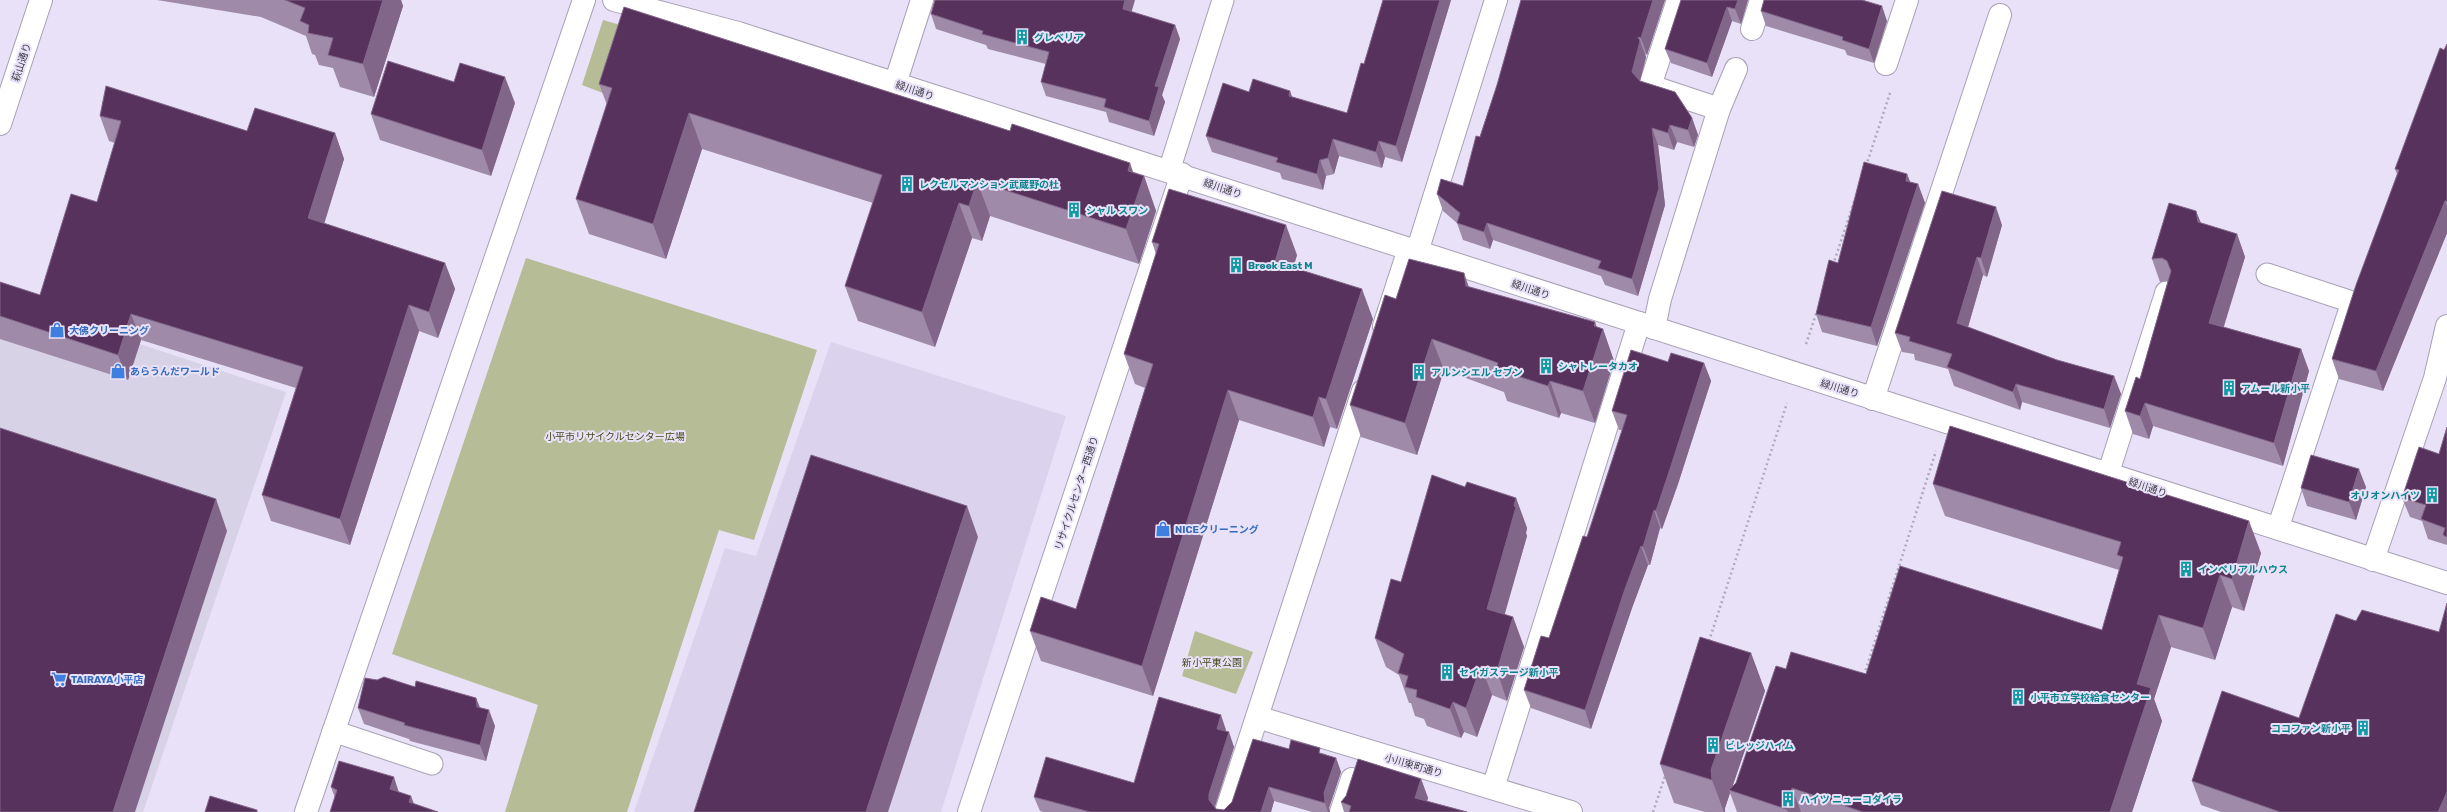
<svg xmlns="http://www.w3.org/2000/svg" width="2447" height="812" font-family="Rubik,'Noto Sans JP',sans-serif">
  <rect width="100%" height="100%" fill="#e8e1f7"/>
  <!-- commercial -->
  <path fill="#d8d2e6" d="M0,298L286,392L143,812H0Z"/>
  <!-- built -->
  <path fill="#dbd3ee" d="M831,342L1066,416L941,812H634L725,548L756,556Z"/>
  <!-- green -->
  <g fill="#b6bd96">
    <path d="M603,20L638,30L616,98L582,85Z"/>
    <path d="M526,258L817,350L754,540L719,530L627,812H505L538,705L392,654Z"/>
    <path d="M1195,631L1253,652L1236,694L1182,676Z"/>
  </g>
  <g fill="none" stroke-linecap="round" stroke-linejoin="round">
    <!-- lane casing -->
    <g stroke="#a8a1b5" stroke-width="23">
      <g id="lane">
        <path d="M1169,171L1223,0"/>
        <path d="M2267,274L2352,302L2278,528"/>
        <path d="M2108,474L2166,292"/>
        <path d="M333,731L432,764"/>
      </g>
    </g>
    <!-- street casing -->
    <g stroke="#a8a1b5" stroke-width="24">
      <g id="street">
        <path d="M1678,0L1650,86L1719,109"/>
        <path d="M1752,29L1761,0"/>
        <path d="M1886,64L1907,0"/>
        <path d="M895,84L922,0"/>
        <path d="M1417,252L1496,0"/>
        <path d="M1384,326L1409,249"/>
        <path d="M1654,328L1660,299L1719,109L1736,69"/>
        <path d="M1873,399L2000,15"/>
        <path d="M2373,560L2435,378L2447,326"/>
        <path d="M1257,717L1571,812"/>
        <path d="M1493,788L1639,323"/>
        <path d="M306,812L584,0"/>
        <path d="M969,812L1182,174"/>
        <path d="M1226,812L1363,391"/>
        <path d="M1341,812L1352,779"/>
      </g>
    </g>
    <!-- secondary casing -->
    <g stroke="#a8a1b5" stroke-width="24">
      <g id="secondary">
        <path d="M614,0L738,33L2447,583"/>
        <path d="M0,124L41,0"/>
      </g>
    </g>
    <!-- path -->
    <g stroke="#aea9ba" stroke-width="2.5" stroke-dasharray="2 3" stroke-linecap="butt">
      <path d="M1866,166L1890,93"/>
      <path d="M1833,265L1855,199"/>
      <path d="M1806,344L1817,311"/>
      <path d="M1709,641L1787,403"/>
      <path d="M1864,675L1936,451"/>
      <path d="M1653,812L1666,773"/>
    </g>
    <!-- lane -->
    <use href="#lane" stroke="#fff" stroke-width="21"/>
    <!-- street -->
    <use href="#street" stroke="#fff" stroke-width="22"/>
    <!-- secondary -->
    <use href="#secondary" stroke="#fff" stroke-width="22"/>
  </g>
  <!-- wall -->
  <g fill="#a08aaa">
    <path d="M157,0H401L403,6L374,97L340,87L333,68L319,65L315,55L312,54L306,36L261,17Z"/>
    <path d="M1383,0H1451L1402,162L1385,157L1382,168L1339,156L1334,174L1326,176L1323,190L1282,179L1280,173L1212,152L1206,136L1249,92L1292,97L1347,113L1364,64Z"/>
    <path d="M1521,0H1665L1647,55L1645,54L1646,57L1640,81L1692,118L1698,135L1694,147L1677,142L1674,150L1658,145L1665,205L1638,296L1605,285L1601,276L1493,240L1490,249L1463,240L1457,223L1443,211L1437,194L1463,186L1497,85Z"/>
    <path d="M1681,0H1748L1741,24L1732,21L1712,77L1671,63L1665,49Z"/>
    <path d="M1761,11L1887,21L1874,63L1847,55L1845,50L1766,26Z"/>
    <path d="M1132,12L1175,25L1180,39L1162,95L1165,102L1154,136L1109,122L1106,112L1046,96L1041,82L1046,64L988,49L986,45L936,29L931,14Z"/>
    <path d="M2447,44V233L2383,391L2339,379L2332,359L2397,174L2395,169Z"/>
    <path d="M599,84L1134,173L1144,176L1156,211L1139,264L990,216L982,241L972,238L935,347L858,321L845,286L873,203L702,149L666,259L589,234L576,199L607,105Z"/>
    <path d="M515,103L491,176L380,140L371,114Z"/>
    <path d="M100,116L247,131L335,133L344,159L324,223L445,263L455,289L438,338L419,331L350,545L271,521L262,495L296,388L141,340L128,380L0,339V282L40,295L97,202L115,143L109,141Z"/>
    <path d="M1907,174L1910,182L1918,184L1925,203L1877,346L1822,332L1816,314L1838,263Z"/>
    <path d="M2196,211L2201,223L2237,234L2245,257L2223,327L2301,349L2309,371L2283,466L2153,426L2149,439L2133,434L2125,411L2140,379L2168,281L2160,282L2152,259Z"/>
    <path d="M2002,225L1987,277L1983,275L1968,327L2057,360L2114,376L2121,394L2110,428L2022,402L2020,410L1954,386L1948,369L1915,360L1914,354L1902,352L1895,333Z"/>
    <path d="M1152,242L1297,255L1293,268L1373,319L1337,429L1330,427L1324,447L1239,420L1153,696L1041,661L1030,631L1076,609L1145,388L1135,384L1124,354L1156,254Z"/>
    <path d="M1469,287L1603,329L1614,361L1595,423L1561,413L1559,418L1507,401L1504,392L1444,370L1417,455L1361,437L1350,405L1396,299Z"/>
    <path d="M1668,362L1704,363L1711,381L1678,484L1662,529L1660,528L1650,565H1648L1632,608L1591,729L1531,708L1524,690L1549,638L1587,537L1622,430H1619L1612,411Z"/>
    <path d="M2447,427V546V545L2428,539L2422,521L2410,517L2402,498L2439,454Z"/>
    <path d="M1933,484L2261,553L2244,611L2232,607L2215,660L2171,647L2154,699L2162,721L2132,812H1737L1730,793L1725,808V812H1705L1674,803L1660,764L1751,653L1765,691L1732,787L1736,783L1786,669L1866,674L2102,630L2119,570L1945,516Z"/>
    <path d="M1465,487L1516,498L1527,528L1526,533L1527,536L1504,614L1513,617L1524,647L1507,701L1492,695L1477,737L1464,732L1461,738L1427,726L1424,719L1415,716L1411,703H1409L1399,675L1386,667L1375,638L1401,582Z"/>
    <path d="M2366,487L2356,520L2307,506L2301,488Z"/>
    <path d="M377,680L476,698L480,707L495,726L486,761L410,741L409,739L364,724L358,708Z"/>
    <path d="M1226,730V731L1234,747L1215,807L1216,809L1224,810L1289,749L1322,753L1336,758L1341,772L1329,808L1330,812H1312L1274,801L1271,812H1043L1040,811L1034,797L1134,783Z"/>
    <path d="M1421,779L1428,798L1427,801L1467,812H1344L1341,802Z"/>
    <path d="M2192,781L2447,812H2221L2201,805Z"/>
    <path d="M331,787L399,792L414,804L335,798Z"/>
  </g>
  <!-- shaded-wall -->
  <g fill="#82668a">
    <path d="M383,0H401L403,6L374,97L363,64Z"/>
    <path d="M1125,0H1135L1128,24L1123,9Z"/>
    <path d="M1440,0H1451L1402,162L1396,146Z"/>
    <path d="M1653,0H1665L1647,55L1641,38Z"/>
    <path d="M1738,0H1748L1741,24L1735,9Z"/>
    <path d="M1882,6L1887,21L1874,63L1869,49Z"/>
    <path d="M1727,7L1732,21L1712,77L1707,63Z"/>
    <path d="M1175,25L1180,39L1162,95L1165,102L1154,136L1149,121L1155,86Z"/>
    <path d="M1640,41L1646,57L1638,89L1632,72Z"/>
    <path d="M505,77L515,103L491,176L482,150Z"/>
    <path d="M1290,91L1296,107L1289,96Z"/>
    <path d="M689,113L702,149L666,259L653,224Z"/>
    <path d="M1692,118L1698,135L1694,147L1688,130Z"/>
    <path d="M1670,125L1677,142L1674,150L1668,133Z"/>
    <path d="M1652,128L1658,145L1665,205L1638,296L1632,279Z"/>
    <path d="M335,133L344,159L318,244L308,218Z"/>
    <path d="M1333,139L1339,156L1334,174L1328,158Z"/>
    <path d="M1379,141L1385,157L1382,168L1376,152Z"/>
    <path d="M1320,160L1326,176L1323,190L1317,174Z"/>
    <path d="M1130,163L1139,189L1144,176L1156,211L1139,264L1126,229L1128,171Z"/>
    <path d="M1907,174L1914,192L1906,181Z"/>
    <path d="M977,181L990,216L982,241L969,206Z"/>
    <path d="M1918,184L1925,203L1877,346L1871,327Z"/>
    <path d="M2445,201L2447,206V233L2383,391L2376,371Z"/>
    <path d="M959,203L972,238L935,347L922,312Z"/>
    <path d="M1996,207L2002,225L1987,277L1981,258Z"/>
    <path d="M2196,211L2205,234L2198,222Z"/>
    <path d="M1487,223L1493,240L1490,249L1484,232Z"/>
    <path d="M1286,225L1297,255L1286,292L1275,262Z"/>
    <path d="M2237,234L2245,257L2218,346L2209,323Z"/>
    <path d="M1977,257L1983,275L1964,341L1957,323Z"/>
    <path d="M445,263L455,289L438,338L429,312Z"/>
    <path d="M1464,273L1475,305L1466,286Z"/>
    <path d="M1362,289L1373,319L1337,429L1326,399Z"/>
    <path d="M409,305L419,331L350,545L340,519Z"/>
    <path d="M131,314L141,340L128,380L118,355Z"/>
    <path d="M1595,322L1600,337L1603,329L1614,361L1595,423L1583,391Z"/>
    <path d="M1432,339L1444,370L1417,455L1405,423Z"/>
    <path d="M2301,349L2309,371L2283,466L2274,443Z"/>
    <path d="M1704,363L1711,381L1678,484L1662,529L1656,511Z"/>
    <path d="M2114,376L2121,394L2110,428L2104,409Z"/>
    <path d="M1550,381L1561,413L1559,418L1548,386Z"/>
    <path d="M2016,384L2022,402L2020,410L2013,392Z"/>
    <path d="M1228,390L1239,420L1153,696L1142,666Z"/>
    <path d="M1319,397L1330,427L1324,447L1313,417Z"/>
    <path d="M2145,403L2153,426L2149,439L2140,416Z"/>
    <path d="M2359,469L2366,487L2356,520L2349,502Z"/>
    <path d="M1516,498L1527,528L1526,533L1527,536L1498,638L1487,609Z"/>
    <path d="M216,499L227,531L135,812H113Z"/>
    <path d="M967,506L978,537L888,812H866Z"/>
    <path d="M1654,510L1660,528L1650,565L1643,547Z"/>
    <path d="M2249,521L2261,553L2244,611L2232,579Z"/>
    <path d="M1641,546L1648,565L1632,608L1591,729L1585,710L1625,589Z"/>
    <path d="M2220,575L2232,607L2215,660L2203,628Z"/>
    <path d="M2159,615L2171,647L2154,699L2162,721L2132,812H2110L2137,684Z"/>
    <path d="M1513,617L1524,647L1507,701L1497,671Z"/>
    <path d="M1751,653L1765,691L1731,791L1729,790L1730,793L1725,808V812H1724L1712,780L1711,770Z"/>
    <path d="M1481,666L1492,695L1477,737L1466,708Z"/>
    <path d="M476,698L482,714L477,707Z"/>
    <path d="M1453,702L1464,732L1461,738L1450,709Z"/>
    <path d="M489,710L495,726L486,761L480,745Z"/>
    <path d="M1221,715L1226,730L1222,743L1217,729Z"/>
    <path d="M1229,732L1234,747L1214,809L1209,800V794Z"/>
    <path d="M1336,758L1341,772L1329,808L1330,812H1328L1325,803L1324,793Z"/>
    <path d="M394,777L400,796L390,789Z"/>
    <path d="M1421,779L1428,798L1424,812L1415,798Z"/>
    <path d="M1269,787L1274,801L1271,812H1261Z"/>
    <path d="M1792,788L1801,812H1788L1786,809Z"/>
    <path d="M2447,792V812H2438Z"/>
    <path d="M411,796L417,812L409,802Z"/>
  </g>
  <!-- building -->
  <g fill="#57325c" stroke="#82668a">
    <path d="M285,0H383L363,64L328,55L333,38L308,33L309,25L300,21L305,8Z"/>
    <path d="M935,0H1125L1123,9L1175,25L1155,86L1159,87L1149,121L1104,107L1106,99L1041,82L1049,52L982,34L983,31L931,14Z"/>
    <path d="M1383,0H1440L1396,146L1379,141L1376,152L1333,139L1328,158L1320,160L1317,174L1276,162L1278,158L1206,136L1223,83L1249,92L1253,79L1290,91L1289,96L1347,113L1361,63L1364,64Z"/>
    <path d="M1521,0H1653L1641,38L1638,37L1640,41L1632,72L1640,81L1675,92L1692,118L1688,130L1670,125L1668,133L1652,128L1659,188L1632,279L1598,268L1601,261L1487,223L1484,232L1457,223L1460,213L1437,194L1441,179L1463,186L1476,136L1480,137L1497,85Z"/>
    <path d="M1681,0H1738L1735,9L1727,7L1707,63L1665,49Z"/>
    <path d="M1764,0H1862L1882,6L1869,49L1842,40L1843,37L1761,11Z"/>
    <path d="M624,7L1010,131L1012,124L1130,163L1128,171L1144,176L1126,229L977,181L969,206L959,203L922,312L845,286L882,175L689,113L653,224L576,199L612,88L599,84Z"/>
    <path d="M2447,44V201H2445L2376,371L2332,359L2356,285L2399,170L2395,169L2440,48L2444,50Z"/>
    <path d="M388,61L454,82L460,63L505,77L482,150L371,114Z"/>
    <path d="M106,86L247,131L255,108L335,133L308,218L445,263L429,312L409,305L340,519L262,495L303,367L131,314L118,355L0,316V282L40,295L71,194L97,202L121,121L100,116Z"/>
    <path d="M1864,162L1907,174L1906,181L1918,184L1871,327L1816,314L1829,260L1838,263Z"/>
    <path d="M1169,189L1286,225L1275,262L1362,289L1326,399L1319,397L1313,417L1228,390L1142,666L1030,631L1041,597L1076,609L1153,364L1124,354L1159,244L1152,242Z"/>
    <path d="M1942,191L1996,207L1981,258L1977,257L1957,323L2057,360L2114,376L2104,409L2016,384L2013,392L1947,367L1952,354L1909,341L1910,337L1895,333Z"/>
    <path d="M2169,203L2196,211L2198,222L2237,234L2209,323L2301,349L2274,443L2145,403L2140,416L2125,411L2136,377L2140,379L2171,271L2167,261L2162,258L2152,259Z"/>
    <path d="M1409,259L1464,273L1466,286L1595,322L1594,326L1603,329L1583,391L1550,381L1548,386L1496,369L1498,363L1432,339L1405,423L1350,405L1385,295L1396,299Z"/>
    <path d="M1631,350L1668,362L1671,353L1704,363L1671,466L1656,511L1654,510L1643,547L1641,546L1625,589L1585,710L1524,690L1541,636L1549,638L1583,536L1587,537L1627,415L1612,411Z"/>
    <path d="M1950,426L2249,521L2232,579L2220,575L2203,628L2159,615L2137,684L2151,688L2110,812H1863L1792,788L1786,809L1729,790L1736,783L1776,666L1786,669L1791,652L1866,674L1900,566L2102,630L2123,557L2117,555L2121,542L1933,484Z"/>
    <path d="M2447,427V537L2443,535L2445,528L2421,519L2426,505L2402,498L2419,447L2439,454Z"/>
    <path d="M0,428L216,499L113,812H0Z"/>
    <path d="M811,455L967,506L866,812H694Z"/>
    <path d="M2311,455L2359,469L2349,502L2301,488Z"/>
    <path d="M1432,475L1465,487L1467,482L1516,498L1514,506L1516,507L1487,609L1513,617L1497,671L1481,666L1466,708L1453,702L1450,709L1416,697L1417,690L1405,687L1408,676L1398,673L1404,654L1375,638L1391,579L1401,582Z"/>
    <path d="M2447,603V792L2438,812H2280L2192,781L2222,691L2299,718L2336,614L2356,621L2362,610L2439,632Z"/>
    <path d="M1700,637L1751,653L1711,770L1712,780L1660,764Z"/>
    <path d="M384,677L415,687L416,681L476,698L477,707L489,710L480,745L404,725L405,723L358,708L365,678L377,680Z"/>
    <path d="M1159,697L1221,715L1217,729L1229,732L1209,794V800L1216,809L1224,810L1232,802L1253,739L1289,749L1291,740L1320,748L1319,753L1336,758L1324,793L1325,803L1269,787L1261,812H1090L1034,797L1046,757L1134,783Z"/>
    <path d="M1358,759L1421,779L1415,798L1467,812H1349L1351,806L1341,802L1346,796Z"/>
    <path d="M339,761L394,777L390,789L411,796L409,802L438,812H330L337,790L331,787Z"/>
    <path d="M210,796L257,810V812H205Z"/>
  </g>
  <!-- icons -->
  <defs>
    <g id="building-bare" transform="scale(1.2)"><path d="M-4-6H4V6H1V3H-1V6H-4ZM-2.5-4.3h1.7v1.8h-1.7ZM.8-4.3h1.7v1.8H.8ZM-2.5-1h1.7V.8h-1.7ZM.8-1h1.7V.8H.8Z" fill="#0f9aa8" stroke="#e8e1f7" stroke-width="2.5" paint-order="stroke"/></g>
    <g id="shop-bare" transform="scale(1.2)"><path d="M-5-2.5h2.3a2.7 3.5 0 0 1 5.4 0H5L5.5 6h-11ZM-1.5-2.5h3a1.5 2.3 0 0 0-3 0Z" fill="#3f7fe0" stroke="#e8e1f7" stroke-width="2.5" paint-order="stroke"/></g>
    <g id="supermarket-bare" transform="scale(1.2)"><path d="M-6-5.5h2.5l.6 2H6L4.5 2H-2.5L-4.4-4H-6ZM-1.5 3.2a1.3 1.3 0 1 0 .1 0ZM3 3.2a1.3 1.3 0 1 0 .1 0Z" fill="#3f7fe0" stroke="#e8e1f7" stroke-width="2.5" paint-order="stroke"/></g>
  </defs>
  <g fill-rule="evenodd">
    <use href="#building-bare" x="1022" y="37"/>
    <use href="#building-bare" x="907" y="184"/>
    <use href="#building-bare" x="1074" y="210"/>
    <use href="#building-bare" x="1236" y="265"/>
    <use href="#shop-bare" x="57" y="330"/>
    <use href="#building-bare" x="1546" y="366"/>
    <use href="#shop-bare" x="118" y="371"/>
    <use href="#building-bare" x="1419" y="372"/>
    <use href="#building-bare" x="2229" y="388"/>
    <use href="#building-bare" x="2432" y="495"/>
    <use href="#shop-bare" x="1163" y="529"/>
    <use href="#building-bare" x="2186" y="569"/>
    <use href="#building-bare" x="1447" y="672"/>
    <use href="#supermarket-bare" x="59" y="679"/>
    <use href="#building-bare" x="2018" y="697"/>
    <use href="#building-bare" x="2363" y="728"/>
    <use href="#building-bare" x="1713" y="745"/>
    <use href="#building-bare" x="1788" y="799"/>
  </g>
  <g text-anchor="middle" stroke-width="4" stroke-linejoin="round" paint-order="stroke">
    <!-- culture labels -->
    <g font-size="10" font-weight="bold" fill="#0d838f" stroke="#e8e1f7" text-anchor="start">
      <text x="1034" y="41">グレベリア</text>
      <text x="919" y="188">レクセルマンション武蔵野の杜</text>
      <text x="1086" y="214">シャル スワン</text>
      <text x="1248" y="269">Brook East M</text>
      <text x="1558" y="370">シャトレータカオ</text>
      <text x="1431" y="376">アルンシエル セブン</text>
      <text x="2241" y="392">アムール新小平</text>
      <text x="2420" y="499" text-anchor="end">オリオンハイツ</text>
      <text x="2198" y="573">インペリアルハウス</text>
      <text x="1459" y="676">セイガステージ新小平</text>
      <text x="2030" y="701">小平市立学校給食センター</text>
      <text x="2351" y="732" text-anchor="end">ココファン新小平</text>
      <text x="1725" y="749">ビレッジハイム</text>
      <text x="1800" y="803">ハイツ ニューコダイラ</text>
    </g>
    <!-- street labels -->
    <g font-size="10" fill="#3d3b43" stroke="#e8e1f7">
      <text transform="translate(21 62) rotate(-72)" y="4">萩山通り</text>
      <text transform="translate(915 90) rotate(18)" y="4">緑川通り</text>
      <text transform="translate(1223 188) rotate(18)" y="4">緑川通り</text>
      <text transform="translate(1531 289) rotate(18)" y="4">緑川通り</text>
      <text transform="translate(1840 388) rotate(17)" y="4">緑川通り</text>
      <text transform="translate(2148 487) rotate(18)" y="4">緑川通り</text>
      <text transform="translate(1076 493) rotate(-72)" y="4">リサイクルセンター西通り</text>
      <text transform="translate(1414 765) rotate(16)" y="4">小川東町通り</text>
    </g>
    <!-- shop labels -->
    <g font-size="10" font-weight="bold" fill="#366cbe" stroke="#e8e1f7" text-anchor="start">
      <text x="69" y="334">大佛クリーニング</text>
      <text x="130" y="375">あらうんだワールド</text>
      <text x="1175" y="533">NICEクリーニング</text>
      <text x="71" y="683">TAIRAYA小平店</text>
    </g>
    <!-- park labels -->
    <g font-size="10" fill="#424719" stroke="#e8e1f7">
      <text x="615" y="440">小平市リサイクルセンター広場</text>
      <text x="1212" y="666">新小平東公園</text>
    </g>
  </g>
</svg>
